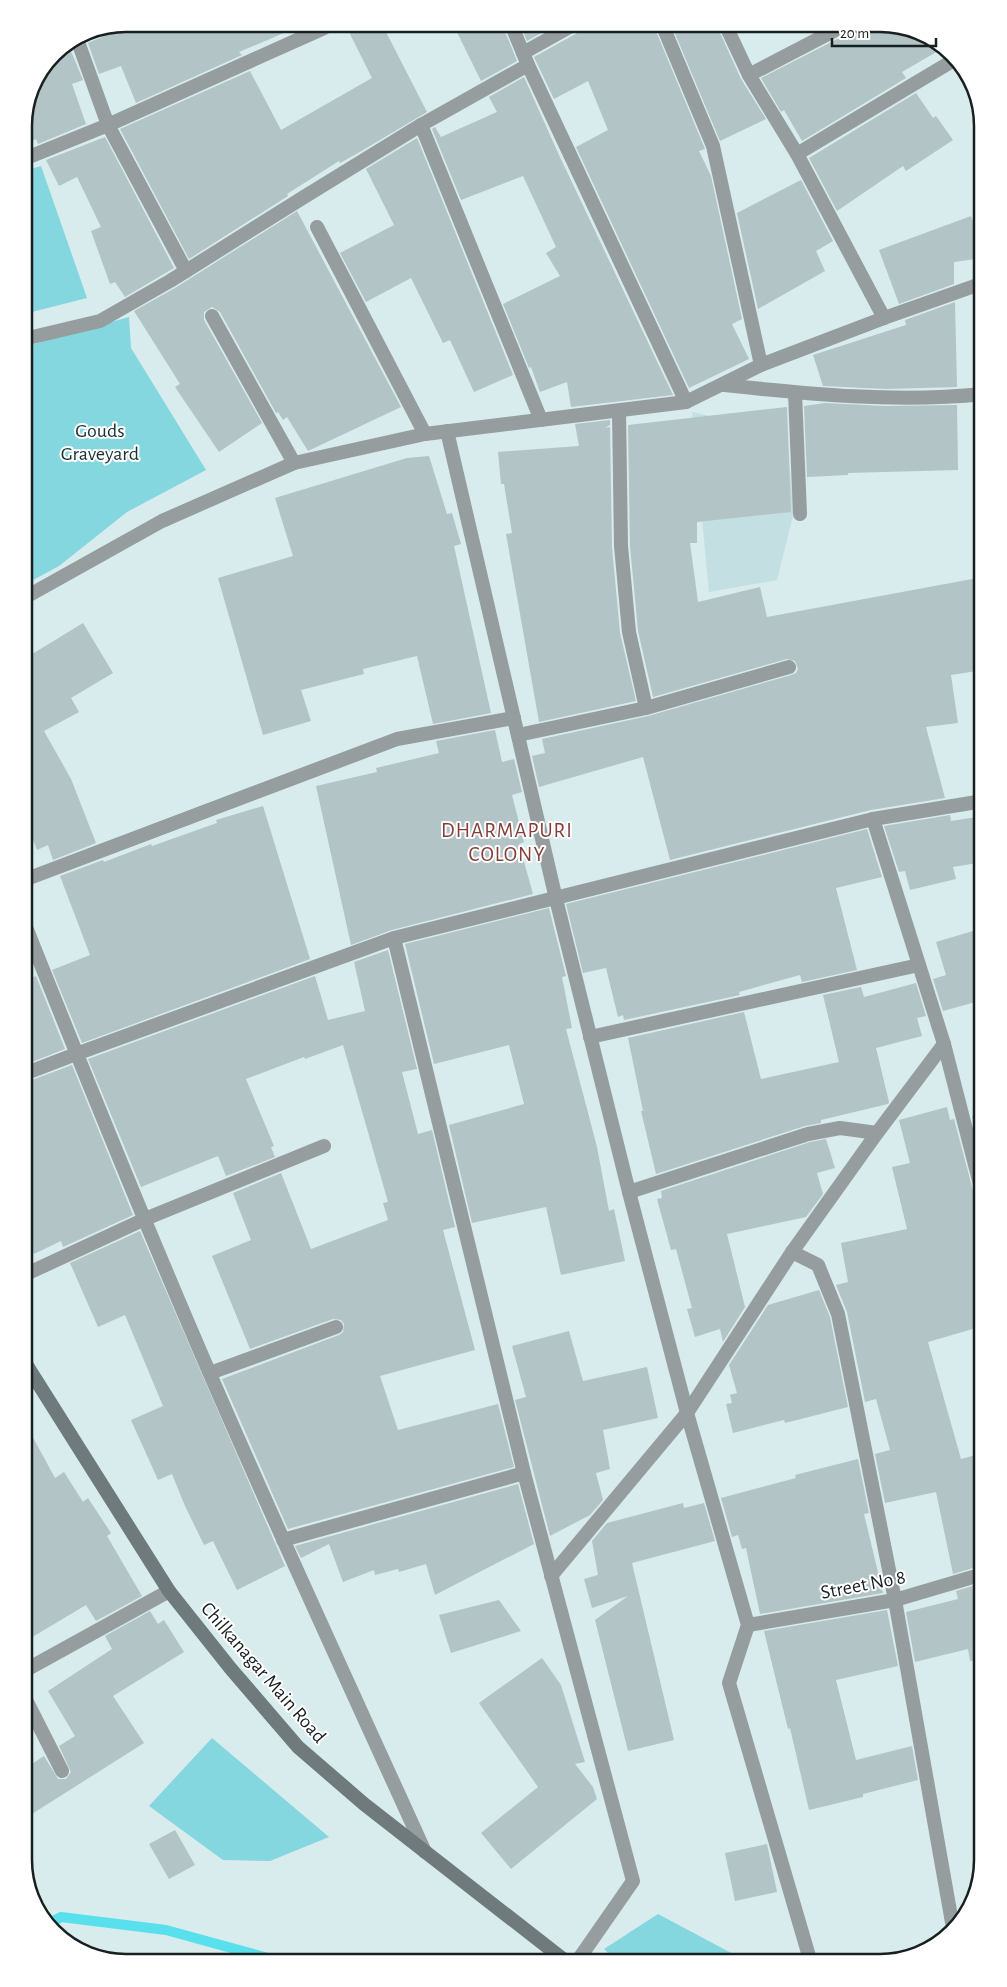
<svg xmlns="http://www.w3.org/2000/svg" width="1007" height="1987" font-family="'Alegreya Sans',sans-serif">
  <rect width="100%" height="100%" fill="#d8ebed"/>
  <!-- built -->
  <path fill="#c3dfe2" d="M784,408L794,512L777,580L709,592L692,412L709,416Z"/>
  <!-- green -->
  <g fill="#84d7df">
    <path d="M41,166L87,298L24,314V171Z"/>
    <path d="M129,317L131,348L206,470L127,512L59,566L24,585V347Z"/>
    <path d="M212,1738L329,1837L270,1861L223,1860L149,1806Z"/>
    <path d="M658,1914L750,1963H618L604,1949Z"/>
  </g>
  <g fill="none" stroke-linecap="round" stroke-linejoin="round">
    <!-- stream -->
    <path stroke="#58e0ed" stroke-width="10" d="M50,1923L61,1917L166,1930L286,1963"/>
  </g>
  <!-- building -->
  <g fill="#b2c4c6">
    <path d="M132,24H305L239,52L242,55L136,103L121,66L99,74L88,43Z"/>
    <path d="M345,24H386V32L427,112L358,153L340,163L339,161L287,194L288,196L189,259L120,129L250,71L281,130L372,78Z"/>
    <path d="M453,24H502L517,61L481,81Z"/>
    <path d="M520,24H557L527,41Z"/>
    <path d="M584,24H653L705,149L699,151L711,176L742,319L732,324L749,359L689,388L576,147L608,130L588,81L554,99L534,57L579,32Z"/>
    <path d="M671,24H716L741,79L766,119L720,141Z"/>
    <path d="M856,24H887L943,45L945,47L902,72L906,78L802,141L784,110L781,112L761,78L851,32Z"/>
    <path d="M68,44L83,80L72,84L86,124L38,144L36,139L24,144V120L32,87L54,54Z"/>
    <path d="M524,77L559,155L673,395L571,407L567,382L540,392L531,367L529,368L503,304L560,276L546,253L556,247L523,176L461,200L432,129L435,127L441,137L497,112L489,97Z"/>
    <path d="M916,93L933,118L936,116L953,140L906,171L903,166L837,211L809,158Z"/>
    <path d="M105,137L174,268L125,297L115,282L110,284L91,231L101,227L77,177L59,186L46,160Z"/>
    <path d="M417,138L513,375L474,392L450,340L443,343L411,278L366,302L340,253L394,225L366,169Z"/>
    <path d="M801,180L833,241L816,251L825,271L758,309L737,213Z"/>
    <path d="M297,211L401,407L308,451L287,417L283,420L278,412L276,413L220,312L212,307L204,312V320L262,423L219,452L175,387L180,384L134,311L175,288Z"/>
    <path d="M971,216L983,251V258L954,262V284L899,304L879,250Z"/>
    <path d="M955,302L957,387L886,389L823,386L813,355L906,325L905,320Z"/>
    <path d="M825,403L885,406L957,405L958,470L848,473V475L807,477L804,406Z"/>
    <path d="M787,407L791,512L697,522V543H690L698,602L760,587L767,617L983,577V670L951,675L958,723L926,727L945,798L871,810L670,860L643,757L539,787L532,756L545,753L542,739L648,716L791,675L796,673L798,669L795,661L787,659L653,697L638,631L630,546L628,425Z"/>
    <path d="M610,420V425L605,428L610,427L612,547L620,633L636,701L539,722L506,534L512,533L504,484H501L498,452L579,446L575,424Z"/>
    <path d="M429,456L447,514L452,513L461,544L454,546L491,713L433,724L417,656L363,669L364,674L301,690L311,721L263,735L218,578L293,556L275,498L407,458Z"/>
    <path d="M83,623L113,673L71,698L79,712L44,731L71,779L96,843L53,860L48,845L37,850L24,816V659Z"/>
    <path d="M495,730L502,762L514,759L522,792L512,795L524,842L519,844L533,894L392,930L351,945L316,786L377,772L376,768L439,753L436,741Z"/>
    <path d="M263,806L310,959L82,1043L52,970L90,955L60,876L103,860L104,862L151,844L152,846L217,823L216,820Z"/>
    <path d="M950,815L951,821L983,816V862L953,867L956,879L910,890L905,871L899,872L884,826Z"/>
    <path d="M867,829L882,877L836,888L857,970L802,982L800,975L739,992L740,995L624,1020L623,1015L618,1017L606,968L583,973L566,904Z"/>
    <path d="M549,908L566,976L562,977L572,1028L566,1029L597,1147L609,1211L614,1209L625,1261L561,1275L546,1207L472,1223L449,1125L524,1104L509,1045L434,1064L405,944Z"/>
    <path d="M983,928V1000L943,1011L933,979L946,975L936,942Z"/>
    <path d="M388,950L417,1069L402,1072L418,1134L432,1130L455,1227L443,1230L475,1350L380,1376L398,1430L498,1404L514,1467L288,1529L222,1379L339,1335L343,1332L344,1324L341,1320L333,1319L250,1349L212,1256L251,1240L233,1193L281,1173L311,1249L388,1220L383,1203L388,1202L343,1045L305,1059L304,1057L246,1079L274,1146L271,1147L275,1157L226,1176L218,1156L141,1187L88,1059L315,976L328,1020L365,1011L354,962Z"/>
    <path d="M36,976L65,1049L24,1065V981Z"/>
    <path d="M916,983L926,1016L917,1018L922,1036L876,1048L889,1102L888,1104L821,1120V1123L805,1126L656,1174L641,1111H643L628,1038L744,1012L761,1079L839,1062L823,995L861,987L864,997Z"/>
    <path d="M72,1065L133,1215L63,1247L61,1241L34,1254L24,1233V1083Z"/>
    <path d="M947,1107L950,1120L954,1119L975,1198L977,1202L983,1205V1326L928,1342L961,1459L983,1453V1565L953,1574L936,1492L885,1503L875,1454L890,1450L876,1399L865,1402L847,1312L836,1285L848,1282L841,1243L907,1229L892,1167L910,1163L899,1120Z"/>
    <path d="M983,1114V1162L972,1116Z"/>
    <path d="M826,1139L835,1168L817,1173L823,1194L806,1217L727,1234L745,1307L723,1342L720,1329L695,1337L687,1309L692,1308L676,1249L671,1250L657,1199L662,1198L661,1191L810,1142Z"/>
    <path d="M140,1231L285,1566L237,1590L213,1541L204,1545L185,1506L172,1474L158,1480L131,1420L163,1406L125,1315L98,1327L70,1263Z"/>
    <path d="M819,1290L830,1317L848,1407L785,1423L784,1420L733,1433L726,1404L732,1403L730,1395L737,1393L729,1365L768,1305Z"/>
    <path d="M569,1331L583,1381L647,1367L658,1418L603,1430L610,1469L596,1473L603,1500L590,1515L550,1536L515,1400L526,1397L512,1346Z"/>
    <path d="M24,1421L55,1478L64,1472L83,1502L88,1498L111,1533L107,1536L142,1596L96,1621L86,1605L24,1642Z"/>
    <path d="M858,1459L869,1513L864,1514L883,1593L760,1614L746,1548L742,1549L738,1535L732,1537L721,1498L796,1478L795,1475Z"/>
    <path d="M518,1484L534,1544L435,1595L426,1564L399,1572L398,1569L375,1575L374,1570L343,1582L329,1544L301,1558L295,1546Z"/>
    <path d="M683,1503L684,1508L704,1503L715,1541L632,1563L674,1740L628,1751L595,1620L628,1596L592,1608L584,1579L598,1575L592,1541L607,1523Z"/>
    <path d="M983,1583V1659L970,1661L968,1649L915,1662L906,1612L958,1599L956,1591Z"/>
    <path d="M499,1600L521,1631L451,1653L439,1615Z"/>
    <path d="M887,1610L898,1666L836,1680L856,1760L912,1746L918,1780L863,1794V1797L809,1810L790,1728L788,1729L764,1631Z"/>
    <path d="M150,1611L158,1624L164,1620L184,1652L113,1696L144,1743L24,1819V1769L44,1756L58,1779H66L71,1772L59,1746L75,1736L48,1691L112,1649L105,1636Z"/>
    <path d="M542,1658L561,1685L585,1762L575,1764L593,1787L597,1799L511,1869L481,1833L538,1787L479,1703Z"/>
    <path d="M175,1830L195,1865L169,1879L149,1844Z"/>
    <path d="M767,1844L777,1892L735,1901L725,1853Z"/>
  </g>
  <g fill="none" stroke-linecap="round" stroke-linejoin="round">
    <!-- minor -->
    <g stroke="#959d9e" stroke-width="14">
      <path d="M511,24L528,65L686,402"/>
      <path d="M662,24L713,146L761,365"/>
      <path d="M725,24L749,75L797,154L884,318"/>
      <path d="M77,39L108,125L186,271"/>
      <path d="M523,53L575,24"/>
      <path d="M749,75L847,24"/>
      <path d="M421,125L541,420"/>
      <path d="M797,154L954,60"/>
      <path d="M24,159L108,125L324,28L323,24"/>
      <path d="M317,227L425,434"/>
      <path d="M212,316L294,463"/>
      <path d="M24,339L100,321L170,281L304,197L421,125L528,65"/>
      <path d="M723,385C810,394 896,403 983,394"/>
      <path d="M795,393L800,514"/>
      <path d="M619,411L621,546L629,632L646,708"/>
      <path d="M447,431L556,899L629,1192L687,1413L748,1625L729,1683L811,1963"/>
      <path d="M24,598L162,521L294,463L425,434L686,402L761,365L884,318L983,283"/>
      <path d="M518,735L646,708L789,667"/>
      <path d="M873,819L944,1044L983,1196"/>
      <path d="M24,880L397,739L514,718"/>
      <path d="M24,922C84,1073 145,1224 210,1374C279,1534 353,1693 425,1852"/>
      <path d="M394,938L524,1473L633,1881L576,1963"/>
      <path d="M590,1037L919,965"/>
      <path d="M24,1074L76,1054L394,938L873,819L983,801"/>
      <path d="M629,1192L808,1134L840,1128L877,1133"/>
      <path d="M792,1252L818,1265L838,1314L858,1414L895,1600L953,1928"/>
      <path d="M24,1275L145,1219L324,1146"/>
      <path d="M210,1373L336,1327"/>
      <path d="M283,1540L524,1473"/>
      <path d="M551,1576L687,1413L792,1252L877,1133L944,1044"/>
      <path d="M748,1625L895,1600L983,1574"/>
      <path d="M24,1671L169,1591"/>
      <path d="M24,1696L62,1771"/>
    </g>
    <!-- secondary -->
    <path stroke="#6e7a7b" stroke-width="14" d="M24,1361L169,1591L231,1669L298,1747L364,1804L568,1963"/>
  </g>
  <g text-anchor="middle" stroke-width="4" stroke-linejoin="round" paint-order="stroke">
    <!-- park labels -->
    <g font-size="20" fill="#183032" stroke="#fff">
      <text x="100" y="437">Gouds<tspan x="100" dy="23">Graveyard</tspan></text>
    </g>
    <!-- street labels -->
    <g font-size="20" fill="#181f20" stroke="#fff">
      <text transform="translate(863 1584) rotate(-11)" y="7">Street No 8</text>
      <text transform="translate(264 1672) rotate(49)" y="7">Chilkanagar Main Road</text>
    </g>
    <!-- neighbourhood labels -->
    <g font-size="21" letter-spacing="1" fill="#853d39" stroke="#fff">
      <text x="507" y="837">DHARMAPURI<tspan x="507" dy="24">COLONY</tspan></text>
    </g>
  </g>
  <!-- crop -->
  <path d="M0 0H1007V1987H0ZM126 32H880A94 94 0 0 1 974 126V1860A94 94 0 0 1 880 1954H126A94 94 0 0 1 32 1860V126A94 94 0 0 1 126 32Z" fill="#fff" fill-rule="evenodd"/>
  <path fill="none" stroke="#181f20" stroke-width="2.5" d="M126 32H880A94 94 0 0 1 974 126V1860A94 94 0 0 1 880 1954H126A94 94 0 0 1 32 1860V126A94 94 0 0 1 126 32Z"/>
  <!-- scale -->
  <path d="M832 38v8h104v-8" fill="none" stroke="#181f20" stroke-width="2.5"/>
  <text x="840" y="38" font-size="15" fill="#181f20" stroke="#ffffff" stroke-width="4" paint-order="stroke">20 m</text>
</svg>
